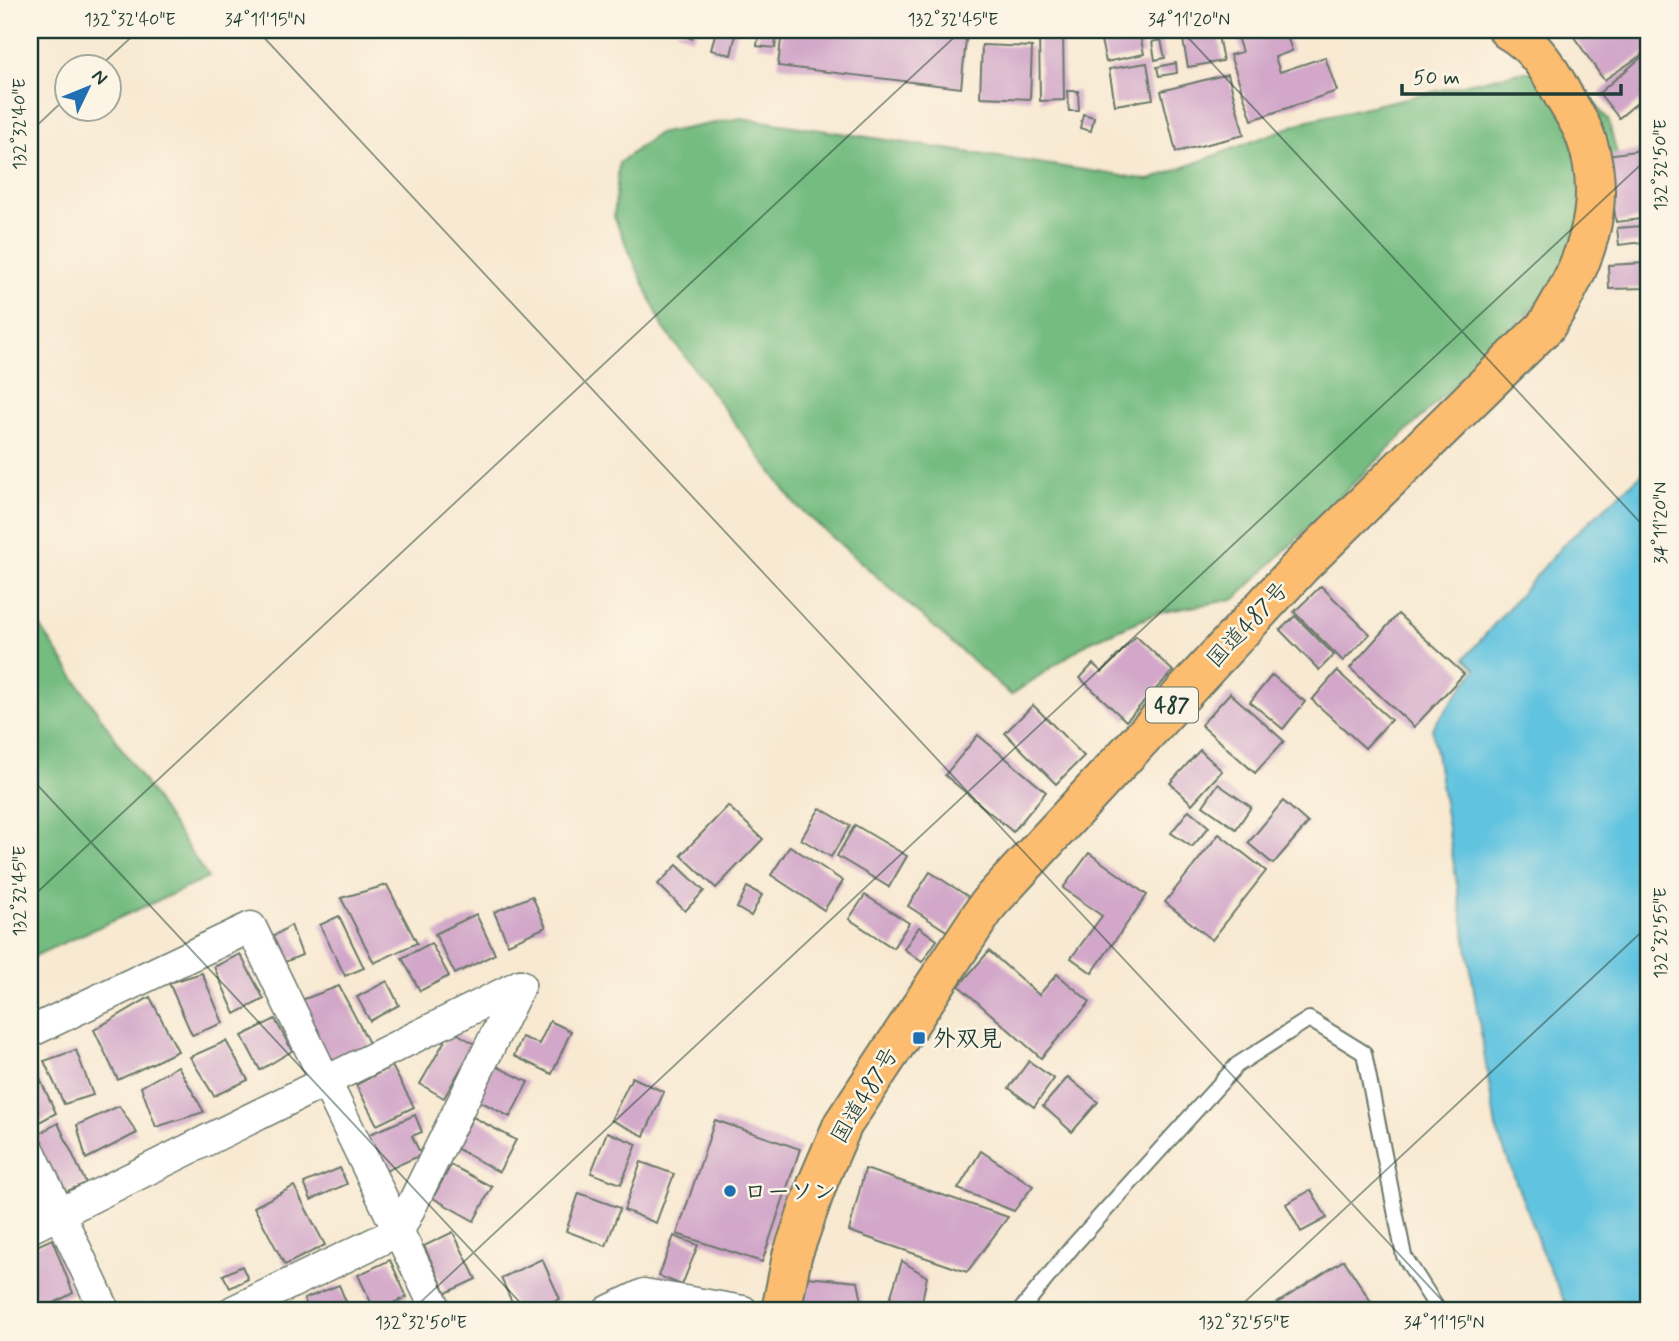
<svg xmlns="http://www.w3.org/2000/svg" width="1679" height="1341" font-family="Mynerve,'Klee One',sans-serif">
  <rect width="100%" height="100%" fill="#fcf5e5"/>
  <filter id="ink" filterUnits="userSpaceOnUse"><feTurbulence type="fractalNoise" baseFrequency=".0143" numOctaves="2"/><feDisplacementMap in="SourceGraphic" scale="14" xChannelSelector="R" yChannelSelector="G"/><feConvolveMatrix kernelMatrix="1 2 1 2 8 2 1 2 1" color-interpolation-filters="sRGB"/></filter>
  <filter id="wash" filterUnits="userSpaceOnUse"><feTurbulence type="fractalNoise" baseFrequency=".00686" numOctaves="4" result="noise"/><feDisplacementMap in="SourceGraphic" scale="28" xChannelSelector="R" yChannelSelector="G"/><feGaussianBlur stdDeviation="1.57" result="paint"/><feColorMatrix in="noise" values="0 0 0 0 0 0 0 0 0 0 0 0 0 0 0 0 0 1.4 0 .05"/><feComposite in="paint" operator="in"/></filter>
  <g filter="url(#wash)">
    <rect width="100%" height="100%" fill="#f8e9d2"/>
    <!-- forest -->
    <g fill="#75bc81" stroke="#4a7c5a" stroke-width="2">
      <path d="M1520,72H1562L1608,119L1620,166L1598,245L1235,599L1158,613L1089,642L1011,695L796,505L663,327L614,217L619,163L657,134L741,118L1150,180L1309,120Z"/>
      <path d="M30,611L208,878L30,958Z"/>
    </g>
    <!-- water -->
    <path fill="#61c3df" stroke="#40808a" stroke-width="2" d="M1649,468V1311H1569L1544,1257L1496,1128L1432,728L1476,669L1465,658L1564,544Z"/>
    <g id="blocks">
      <!-- building -->
      <g fill="#d2a7c9">
        <path d="M674,30H697L692,39Z"/>
        <path d="M716,30H737L731,55L711,50Z"/>
        <path d="M759,30H777L775,48L757,46Z"/>
        <path d="M782,30H967L961,88L778,66Z"/>
        <path d="M1039,30H1063L1064,100L1040,101Z"/>
        <path d="M1112,30H1139L1144,54L1106,62L1099,32Z"/>
        <path d="M1217,30L1223,61L1188,67L1182,35Z"/>
        <path d="M1246,30H1285L1292,51L1275,57L1280,72L1325,57L1337,91L1252,120L1230,55L1242,52L1237,37L1247,33Z"/>
        <path d="M1585,30H1649V50L1604,80L1574,37Z"/>
        <path d="M1161,40L1165,58L1155,60L1152,42Z"/>
        <path d="M982,45L1032,47L1030,99L980,97Z"/>
        <path d="M1649,51V93L1619,118L1599,93Z"/>
        <path d="M1147,63L1153,99L1115,105L1109,69Z"/>
        <path d="M1176,63L1177,73L1159,76L1157,67Z"/>
        <path d="M1228,74L1244,135L1176,152L1161,91Z"/>
        <path d="M1067,91H1078L1079,111H1069Z"/>
        <path d="M1083,114L1094,117L1091,131L1080,128Z"/>
        <path d="M1649,149V218L1616,222L1607,155Z"/>
        <path d="M1642,226L1643,242L1619,245L1617,228Z"/>
        <path d="M1645,263L1646,288L1609,289L1608,265Z"/>
        <path d="M1321,586L1370,634L1343,661L1294,612Z"/>
        <path d="M1398,614L1464,674L1414,727L1350,668Z"/>
        <path d="M1295,616L1334,655L1319,670L1280,630Z"/>
        <path d="M1136,636L1173,671L1126,721L1080,678L1093,664L1102,672Z"/>
        <path d="M1337,671L1391,720L1365,748L1312,700Z"/>
        <path d="M1272,675L1305,702L1283,729L1250,702Z"/>
        <path d="M1230,693L1284,741L1255,773L1201,725Z"/>
        <path d="M1033,705L1084,756L1056,784L1005,733Z"/>
        <path d="M978,735L1046,792L1013,832L945,775Z"/>
        <path d="M1200,750L1222,771L1192,804L1170,783Z"/>
        <path d="M1218,784L1251,807L1236,829L1203,806Z"/>
        <path d="M1283,801L1308,823L1273,864L1248,843Z"/>
        <path d="M728,806L763,839L716,888L681,855Z"/>
        <path d="M820,808L850,826L831,857L801,839Z"/>
        <path d="M1189,810L1209,827L1192,847L1171,833Z"/>
        <path d="M855,825L907,856L889,887L837,856Z"/>
        <path d="M1219,834L1266,871L1212,940L1165,902Z"/>
        <path d="M790,846L843,881L824,910L771,875Z"/>
        <path d="M1089,853L1147,895L1092,973L1071,958L1102,916L1063,888Z"/>
        <path d="M677,865L704,891L685,911L658,884Z"/>
        <path d="M930,872L969,897L948,932L908,906Z"/>
        <path d="M387,885L417,943L374,963L341,898Z"/>
        <path d="M747,887L762,895L751,916L737,908Z"/>
        <path d="M865,895L909,923L893,948L849,919Z"/>
        <path d="M532,896L546,927L508,944L494,912Z"/>
        <path d="M476,914L495,954L455,974L435,934Z"/>
        <path d="M339,916L364,968L345,976L320,925Z"/>
        <path d="M291,925L302,955L280,964L268,940Z"/>
        <path d="M919,927L937,940L922,962L904,949Z"/>
        <path d="M431,943L449,976L420,991L402,958Z"/>
        <path d="M989,951L1039,995L1057,974L1090,1002L1041,1058L959,986Z"/>
        <path d="M240,954L264,999L235,1014L214,967Z"/>
        <path d="M202,973L223,1023L192,1035L169,983Z"/>
        <path d="M387,981L399,1005L370,1021L357,997Z"/>
        <path d="M339,986L370,1045L331,1064L299,1001Z"/>
        <path d="M150,997L178,1051L118,1080L94,1030Z"/>
        <path d="M275,1019L292,1051L260,1070L242,1036Z"/>
        <path d="M550,1021L571,1031L552,1074L514,1056L522,1037L539,1044Z"/>
        <path d="M451,1030L475,1044L444,1098L420,1084Z"/>
        <path d="M226,1041L248,1080L214,1096L190,1057Z"/>
        <path d="M76,1050L93,1095L64,1104L44,1061Z"/>
        <path d="M30,1058L56,1113L30,1127Z"/>
        <path d="M1029,1061L1054,1079L1034,1107L1009,1088Z"/>
        <path d="M492,1064L528,1082L510,1117L474,1098Z"/>
        <path d="M178,1066L204,1112L156,1127L141,1087Z"/>
        <path d="M392,1066L414,1107L377,1125L356,1085Z"/>
        <path d="M632,1077L664,1092L644,1136L611,1120Z"/>
        <path d="M1068,1077L1098,1102L1072,1132L1043,1106Z"/>
        <path d="M119,1106L137,1133L86,1159L77,1125Z"/>
        <path d="M415,1115L422,1132L412,1136L421,1155L381,1173L365,1136Z"/>
        <path d="M473,1117L516,1140L499,1172L456,1148Z"/>
        <path d="M715,1120L800,1149L762,1262L677,1234Z"/>
        <path d="M58,1123L86,1183L58,1195L34,1137Z"/>
        <path d="M607,1132L637,1144L621,1184L591,1173Z"/>
        <path d="M981,1151L1033,1186L1014,1211L958,1189Z"/>
        <path d="M641,1162L674,1174L656,1223L624,1210Z"/>
        <path d="M451,1165L492,1187L474,1221L433,1198Z"/>
        <path d="M340,1168L347,1184L311,1200L304,1183Z"/>
        <path d="M865,1169L1008,1217L967,1272L849,1231Z"/>
        <path d="M294,1186L325,1245L285,1265L254,1207Z"/>
        <path d="M1311,1190L1327,1218L1301,1232L1286,1204Z"/>
        <path d="M579,1193L620,1208L606,1246L566,1231Z"/>
        <path d="M453,1232L476,1279L446,1293L424,1246Z"/>
        <path d="M674,1236L698,1245L682,1285L659,1276Z"/>
        <path d="M52,1239L73,1293L39,1311L30,1280V1249Z"/>
        <path d="M542,1259L560,1299L531,1311H516L501,1278Z"/>
        <path d="M390,1260L407,1297L375,1311L358,1275Z"/>
        <path d="M1344,1260L1377,1311H1265Z"/>
        <path d="M902,1261L927,1277L920,1311L888,1305Z"/>
        <path d="M242,1266L248,1279L230,1288L223,1275Z"/>
        <path d="M807,1277L858,1282L864,1311H800Z"/>
        <path d="M339,1285L350,1311H309L304,1299Z"/>
        <path d="M486,1303L490,1311H472Z"/>
        <path d="M81,1306L84,1311H67Z"/>
      </g>
    </g>
  </g>
  <g filter="url(#ink)">
    <use href="#blocks" fill-opacity="0" stroke="#6b796b" stroke-width="2"/>
    <g fill="none" stroke-linecap="round" stroke-linejoin="round">
      <!-- lane casing -->
      <g stroke="#6b796b" stroke-width="18">
        <path id="lane" d="M1020,1311L1073,1246L1237,1065L1309,1019L1364,1053L1404,1256L1439,1311"/>
      </g>
      <!-- street casing -->
      <g stroke="#6b796b" stroke-width="33">
        <g id="street">
          <path d="M30,1032L251,927L437,1311"/>
          <path d="M30,1151L105,1311"/>
          <path d="M30,1228L520,985"/>
          <path d="M233,1311L399,1231L520,985"/>
          <path d="M608,1311L644,1294L743,1311"/>
        </g>
      </g>
      <!-- highway casing -->
      <g stroke="#6b796b" stroke-width="42">
        <path id="highway" d="M781,1311L792,1256L818,1182L843,1124L989,903L1301,566L1546,326C1583,268 1610,207 1586,138C1581,123 1571,109 1563,95C1550,70 1534,44 1508,30"/>
      </g>
      <!-- lane -->
      <use href="#lane" stroke="#fff" stroke-width="14"/>
      <!-- street -->
      <use href="#street" stroke="#fff" stroke-width="30"/>
      <!-- highway -->
      <use href="#highway" stroke="#fcbd6f" stroke-width="38"/>
    </g>
  </g>
  <!-- ticks -->
  <path fill="none" stroke="#1f3d34" stroke-width="2" stroke-opacity="0.45" d="M257,30L1452,1311M1181,30L1649,532M100,66L139,30M30,132L66,98M30,777L528,1311M30,899L962,30M411,1311L1649,157M1235,1311L1649,925"/>
  <!-- markers -->
  <g fill="#1f6fb2" stroke="#fcf5e5" stroke-width="2.5">
    <rect x="912" y="1031" width="14" height="14" rx="3.5"/>
    <circle cx="730" cy="1191" r="7"/>
  </g>
  <g text-anchor="middle" stroke-width="5" stroke-linejoin="round" paint-order="stroke">
    <!-- shield labels -->
    <rect fill="#fcf5e5" stroke="#617469" stroke-width="2" x="1146" y="687.5" width="52" height="35" rx="5"/>
    <g font-size="21" font-weight="bold" fill="#1f3d34">
      <text x="1172" y="712">487</text>
    </g>
    <!-- street labels -->
    <g font-size="23" fill="#1f3d34" stroke="#fcf5e5">
      <text transform="translate(1247 624) rotate(-47)" y="8">国道487号</text>
      <text transform="translate(864 1095) rotate(-59)" y="8">国道487号</text>
    </g>
    <!-- poi labels -->
    <g font-size="23" font-weight="bold" fill="#1f3d34" stroke="#fcf5e5" text-anchor="start">
      <text x="933" y="1046">外双見</text>
      <text x="744" y="1199">ローソン</text>
    </g>
  </g>
  <!-- margin -->
  <rect width="1679" height="1341" fill="none" stroke="#fcf5e5" stroke-width="77"/>
  <!-- north arrow -->
  <g transform="translate(88 88) rotate(47)"><circle r="33" fill="#fcf5e5" stroke="#a4ab9e" stroke-width="2"/>
  <path d="M0-5L12 26L0 18L-12 26Z" fill="#1f6fb2"/>
  <text y="-10" font-size="19" font-weight="bold" text-anchor="middle" fill="#1f3d34">N</text>
  </g>
  <!-- scale -->
  <path d="M1402 84v10h219v-10" fill="none" stroke="#1f3d34" stroke-width="3.5"/>
  <text x="1413" y="84" font-size="21" fill="#1f3d34" stroke="#fcf5e5" stroke-width="5" paint-order="stroke">50 m</text>
  <rect x="38" y="38" width="1602" height="1264" fill="none" stroke="#1f3d34" stroke-width="2.5"/>
  <g font-size="18" text-anchor="middle" fill="#1f3d34">
    <text x="130" y="25">132°32'40"E</text>
    <text x="265" y="25">34°11'15"N</text>
    <text x="953" y="25">132°32'45"E</text>
    <text x="1189" y="25">34°11'20"N</text>
    <text transform="translate(19 124) rotate(-90)" y="6">132°32'40"E</text>
    <text transform="translate(1660 165) rotate(-90)" y="6">132°32'50"E</text>
    <text transform="translate(1660 523) rotate(-90)" y="6">34°11'20"N</text>
    <text transform="translate(19 891) rotate(-90)" y="6">132°32'45"E</text>
    <text transform="translate(1660 933) rotate(-90)" y="6">132°32'55"E</text>
    <text x="421" y="1328">132°32'50"E</text>
    <text x="1244" y="1328">132°32'55"E</text>
    <text x="1444" y="1328">34°11'15"N</text>
  </g>
</svg>
